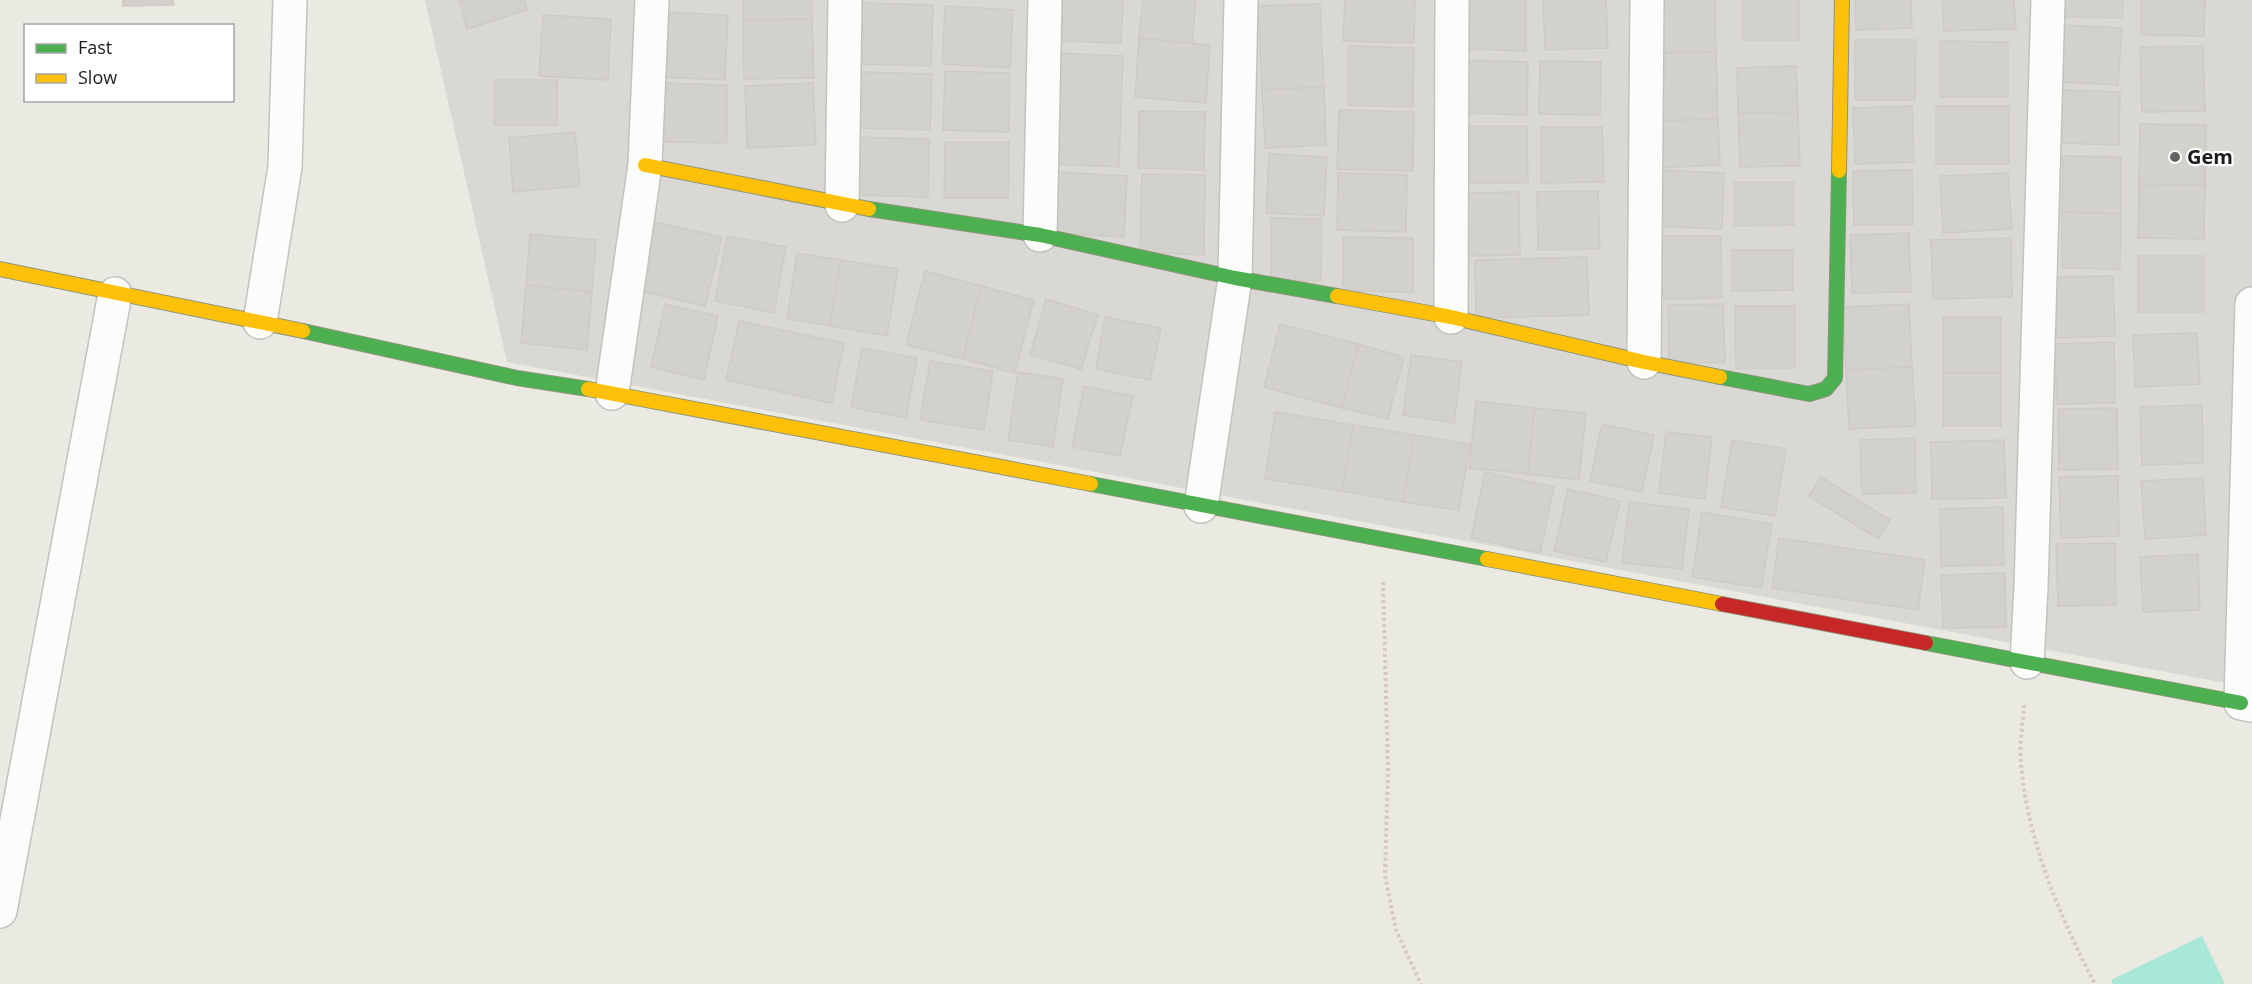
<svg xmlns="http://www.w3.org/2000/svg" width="2252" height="984" font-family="'Open Sans',sans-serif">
  <rect width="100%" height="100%" fill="#eae9e2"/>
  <!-- residential -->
  <path fill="#d9d8d4" d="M425,0H2252V688L507,362Z"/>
  <!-- pitch -->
  <path fill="#a9e8d6" d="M2202,936L2225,984H2113L2111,980Z"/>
  <!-- building -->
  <g fill="#d3d1cb" stroke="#cecbc4" stroke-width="1.5">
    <path d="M123,0H173L174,5L123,6Z"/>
    <path d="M459,0H524L527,10L467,29Z"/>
    <path d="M743,0H812V19L743,20Z"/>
    <path d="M1058,0H1123L1121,43L1057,41Z"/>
    <path d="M1143,0H1196L1192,44L1139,38Z"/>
    <path d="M1345,0H1415L1414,43L1343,41Z"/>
    <path d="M1470,0H1526V51L1470,49Z"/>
    <path d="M1543,0H1606L1608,48L1545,50Z"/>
    <path d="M1653,0H1715L1716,52L1654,53Z"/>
    <rect x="1742" y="0" width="57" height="40"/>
    <path d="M1855,0H1911L1912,28L1856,30Z"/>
    <path d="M1942,0H2014L2016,29L1944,31Z"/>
    <path d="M2064,0H2123L2122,18L2064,17Z"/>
    <path d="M2141,0H2205L2204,36L2141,35Z"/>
    <path d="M862,3L933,5L931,66L860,64Z"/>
    <path d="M1320,4L1324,87L1262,90L1258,6Z"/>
    <path d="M945,6L1013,10L1010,68L942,64Z"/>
    <path d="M662,12L728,15L725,80L659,77Z"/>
    <path d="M543,15L611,19L608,80L539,76Z"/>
    <path d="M812,19L814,78L744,79L743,20Z"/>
    <path d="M2063,25L2122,28L2118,85L2060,82Z"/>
    <path d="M1139,38L1210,45L1206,103L1135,97Z"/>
    <path d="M1855,40H1916L1915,100H1855Z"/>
    <path d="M1940,41L2008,42V97H1940Z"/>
    <path d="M1348,46L1414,48L1413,107L1348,105Z"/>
    <path d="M2203,46L2205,111L2142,112L2140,47Z"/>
    <path d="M1716,52L1718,119L1656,121L1654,53Z"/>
    <path d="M1057,53L1123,56L1119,167L1054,164Z"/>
    <path d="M1465,60L1528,62L1527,115L1464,113Z"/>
    <path d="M1540,61L1601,62L1600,115L1539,114Z"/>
    <path d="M1796,66L1798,112L1738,113L1737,68Z"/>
    <path d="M945,71L1010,73L1009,132L943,130Z"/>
    <path d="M860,72L932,74L930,130L859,128Z"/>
    <rect x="494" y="80" width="63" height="45"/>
    <path d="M663,83L727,85V143L662,142Z"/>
    <path d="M813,83L816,145L747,148L745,86Z"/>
    <path d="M1324,87L1326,145L1265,148L1262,90Z"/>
    <path d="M2061,90L2120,92L2119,145L2061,143Z"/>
    <path d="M1912,106L1914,162L1855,164L1853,108Z"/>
    <rect x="1936" y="106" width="73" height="58"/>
    <path d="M1339,110L1414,112L1413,171L1337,169Z"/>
    <path d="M1139,111L1205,112L1204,170L1138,168Z"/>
    <path d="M1798,112L1800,166L1740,167L1738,113Z"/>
    <path d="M1718,119L1720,165L1658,168L1656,121Z"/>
    <path d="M2140,124L2206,125L2205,185L2139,184Z"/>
    <path d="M1468,126H1527L1528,183H1468Z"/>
    <path d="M1541,127H1602L1604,182L1541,183Z"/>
    <path d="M575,132L580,186L513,192L509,138Z"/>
    <path d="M857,137L929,139L928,197L856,195Z"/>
    <path d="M945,142H1009L1008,198H944Z"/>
    <path d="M1269,154L1327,157L1324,216L1266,213Z"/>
    <path d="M2063,156L2121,157V214L2062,212Z"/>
    <path d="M1654,170L1724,173L1722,229L1652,226Z"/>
    <path d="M1912,170L1913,225H1854L1853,171Z"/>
    <path d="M1056,172L1127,176L1124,237L1052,233Z"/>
    <path d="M1338,173L1407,175L1406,232L1337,230Z"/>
    <path d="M2008,173L2012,229L1943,233L1940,176Z"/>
    <path d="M1142,174L1205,175L1204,255L1140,252Z"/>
    <path d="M1734,182H1794V225L1734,226Z"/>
    <path d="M2139,184L2205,185L2204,239L2138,238Z"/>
    <path d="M1598,191L1600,249L1538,250L1537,192Z"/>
    <path d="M1519,192L1520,255L1468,256L1466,193Z"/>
    <path d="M2062,212L2121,214L2120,269L2062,268Z"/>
    <path d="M1271,218L1322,219L1321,281H1271Z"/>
    <path d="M651,221L722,237L705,306L636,290Z"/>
    <path d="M1909,233L1911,292L1852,293L1850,235Z"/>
    <path d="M530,234L596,240L592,292L526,285Z"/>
    <path d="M727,236L786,247L774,313L715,301Z"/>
    <path d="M1658,236H1721L1722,298L1659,299Z"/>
    <path d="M1343,237L1413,238V292L1343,291Z"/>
    <path d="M2011,238L2012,297L1933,299L1931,240Z"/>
    <path d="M1732,250H1793V290L1732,291Z"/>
    <path d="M797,253L841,260L830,326L787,319Z"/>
    <rect x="2138" y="256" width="66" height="56"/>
    <path d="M1587,257L1589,315L1476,318L1475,260Z"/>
    <path d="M841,260L898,269L887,336L830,326Z"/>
    <path d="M925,271L981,286L963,359L906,345Z"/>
    <path d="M2113,276L2115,336L2056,338L2055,277Z"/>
    <path d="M526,285L592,292L587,350L521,343Z"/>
    <path d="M981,286L1034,300L1015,373L963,359Z"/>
    <path d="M1046,299L1098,315L1081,369L1030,355Z"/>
    <path d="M665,304L718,316L704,380L651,367Z"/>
    <path d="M1723,304L1725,362L1669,364L1668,305Z"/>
    <path d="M1909,304L1912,367L1846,370L1843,307Z"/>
    <path d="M1735,306H1795V368H1736Z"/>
    <path d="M1105,317L1161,328L1150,380L1096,369Z"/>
    <rect x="1943" y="317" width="58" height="56"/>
    <path d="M739,321L844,343L832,403L726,380Z"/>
    <path d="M1280,324L1358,344L1342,408L1264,387Z"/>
    <path d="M2197,333L2200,384L2135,387L2133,335Z"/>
    <path d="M2114,342L2115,403L2057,404L2055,344Z"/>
    <path d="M1358,344L1404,357L1388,419L1342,408Z"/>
    <path d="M862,348L917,358L906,418L851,407Z"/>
    <path d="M1411,355L1462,362L1454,423L1403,415Z"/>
    <path d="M930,361L993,371L984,430L920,420Z"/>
    <path d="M1912,367L1916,426L1849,429L1846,370Z"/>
    <path d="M1018,372L1063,379L1053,447L1008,440Z"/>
    <rect x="1943" y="373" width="58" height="53"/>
    <path d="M1084,386L1133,396L1120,456L1072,447Z"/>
    <path d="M1476,401L1534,408L1528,474L1469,468Z"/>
    <path d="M2202,405L2203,463L2142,465L2140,407Z"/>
    <path d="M1534,408L1586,413L1579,480L1528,474Z"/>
    <path d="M2117,408L2118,469L2059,470L2058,409Z"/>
    <path d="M1275,412L1353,425L1342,491L1265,479Z"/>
    <path d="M1602,424L1654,435L1642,492L1590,481Z"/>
    <path d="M1353,425L1414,435L1403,502L1342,491Z"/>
    <path d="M1666,432L1712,437L1705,499L1659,493Z"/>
    <path d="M1414,435L1470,444L1459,510L1403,502Z"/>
    <path d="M1915,438L1916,493L1862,494L1860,440Z"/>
    <path d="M1732,440L1786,449L1775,516L1721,507Z"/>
    <path d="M2004,440L2006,498L1932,499L1931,442Z"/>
    <path d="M1485,472L1554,487L1540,553L1471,538Z"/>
    <path d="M2118,476L2119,536L2061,538L2059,477Z"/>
    <path d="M1821,477L1890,520L1878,539L1809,496Z"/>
    <path d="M2203,478L2206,535L2145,539L2141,481Z"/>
    <path d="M1568,489L1620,501L1606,562L1554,551Z"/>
    <path d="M1629,502L1689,509L1682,569L1622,563Z"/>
    <path d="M2003,507L2004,565L1941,566L1940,509Z"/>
    <path d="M1702,512L1772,524L1761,588L1692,577Z"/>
    <path d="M1779,538L1925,560L1918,610L1772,588Z"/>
    <path d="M2115,543L2116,605L2058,606L2056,544Z"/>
    <path d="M2198,554L2200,610L2143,612L2140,557Z"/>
    <path d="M2005,573L2006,627L1943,628L1941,575Z"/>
  </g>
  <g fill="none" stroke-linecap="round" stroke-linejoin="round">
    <!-- street casing -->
    <g stroke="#c2c2bf" stroke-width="36">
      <g id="street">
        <path d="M842,205L845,0"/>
        <path d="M1040,235L1045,0"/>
        <path d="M2252,304L2241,703L2252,705"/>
        <path d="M1451,317L1452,0"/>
        <path d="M260,322L285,167L290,0"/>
        <path d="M1644,362L1647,0"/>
        <path d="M612,393L645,165L652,0"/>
        <path d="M1201,506L1235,278L1241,0"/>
        <path d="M2027,662L2031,588L2048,0"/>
        <path d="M0,911L115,294"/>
      </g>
    </g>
    <!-- fast casing -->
    <g stroke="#8f947b" stroke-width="16">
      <g id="fast">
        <path d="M869,209L1040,235L1235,278L1337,296"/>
        <path d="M303,331L517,378L588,389"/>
        <path d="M1720,377L1809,394L1826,389L1835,378L1839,171"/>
        <path d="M1091,484L1487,559"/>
        <path d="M1926,643L2241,703"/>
      </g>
    </g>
    <!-- slow casing -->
    <g stroke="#8f947b" stroke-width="16">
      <g id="slow">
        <path d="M645,165L869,209"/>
        <path d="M1839,171L1842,0"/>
        <path d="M0,269L303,331"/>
        <path d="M1337,296L1451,317L1644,362L1720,377"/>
        <path d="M588,389L1091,484"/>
        <path d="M1487,559L1722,604"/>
      </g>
    </g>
    <!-- jam casing -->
    <g stroke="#8f947b" stroke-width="16">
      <path id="jam" d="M1722,604L1926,643"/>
    </g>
    <!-- path -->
    <g stroke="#d6c9c4" stroke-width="4" stroke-dasharray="3 3" stroke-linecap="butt">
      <path d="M1383,582L1388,771L1385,876L1396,930L1421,984"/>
      <path d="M2024,705C2023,724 2019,745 2021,764C2028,842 2059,915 2095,984"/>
    </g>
    <!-- street -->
    <use href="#street" stroke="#fcfcfb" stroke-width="33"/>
    <!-- fast -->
    <use href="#fast" stroke="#4caf50" stroke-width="14"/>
    <!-- slow -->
    <use href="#slow" stroke="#ffc107" stroke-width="14"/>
    <!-- jam -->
    <use href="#jam" stroke="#c62828" stroke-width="14"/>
  </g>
  <!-- markers -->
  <circle fill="#636361" stroke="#fff" stroke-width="2" cx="2175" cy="157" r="6"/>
  <g text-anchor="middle" stroke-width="4.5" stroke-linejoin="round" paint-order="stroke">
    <!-- poi labels -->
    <g font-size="20" font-weight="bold" fill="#1b1b1b" stroke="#fff" text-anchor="start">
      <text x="2187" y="164">Gem</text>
    </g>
  </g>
  <!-- legend -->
  <rect x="24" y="24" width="210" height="78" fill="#ffffff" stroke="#a4a4a4" stroke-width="1.5"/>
  <rect x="36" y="44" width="30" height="9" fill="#4caf50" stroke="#a4a4a4" stroke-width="1.5"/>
  <text x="78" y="54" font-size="18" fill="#1b1b1b">Fast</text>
  <rect x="36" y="74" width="30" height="9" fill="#ffc107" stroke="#a4a4a4" stroke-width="1.5"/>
  <text x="78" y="84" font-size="18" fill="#1b1b1b">Slow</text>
</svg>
